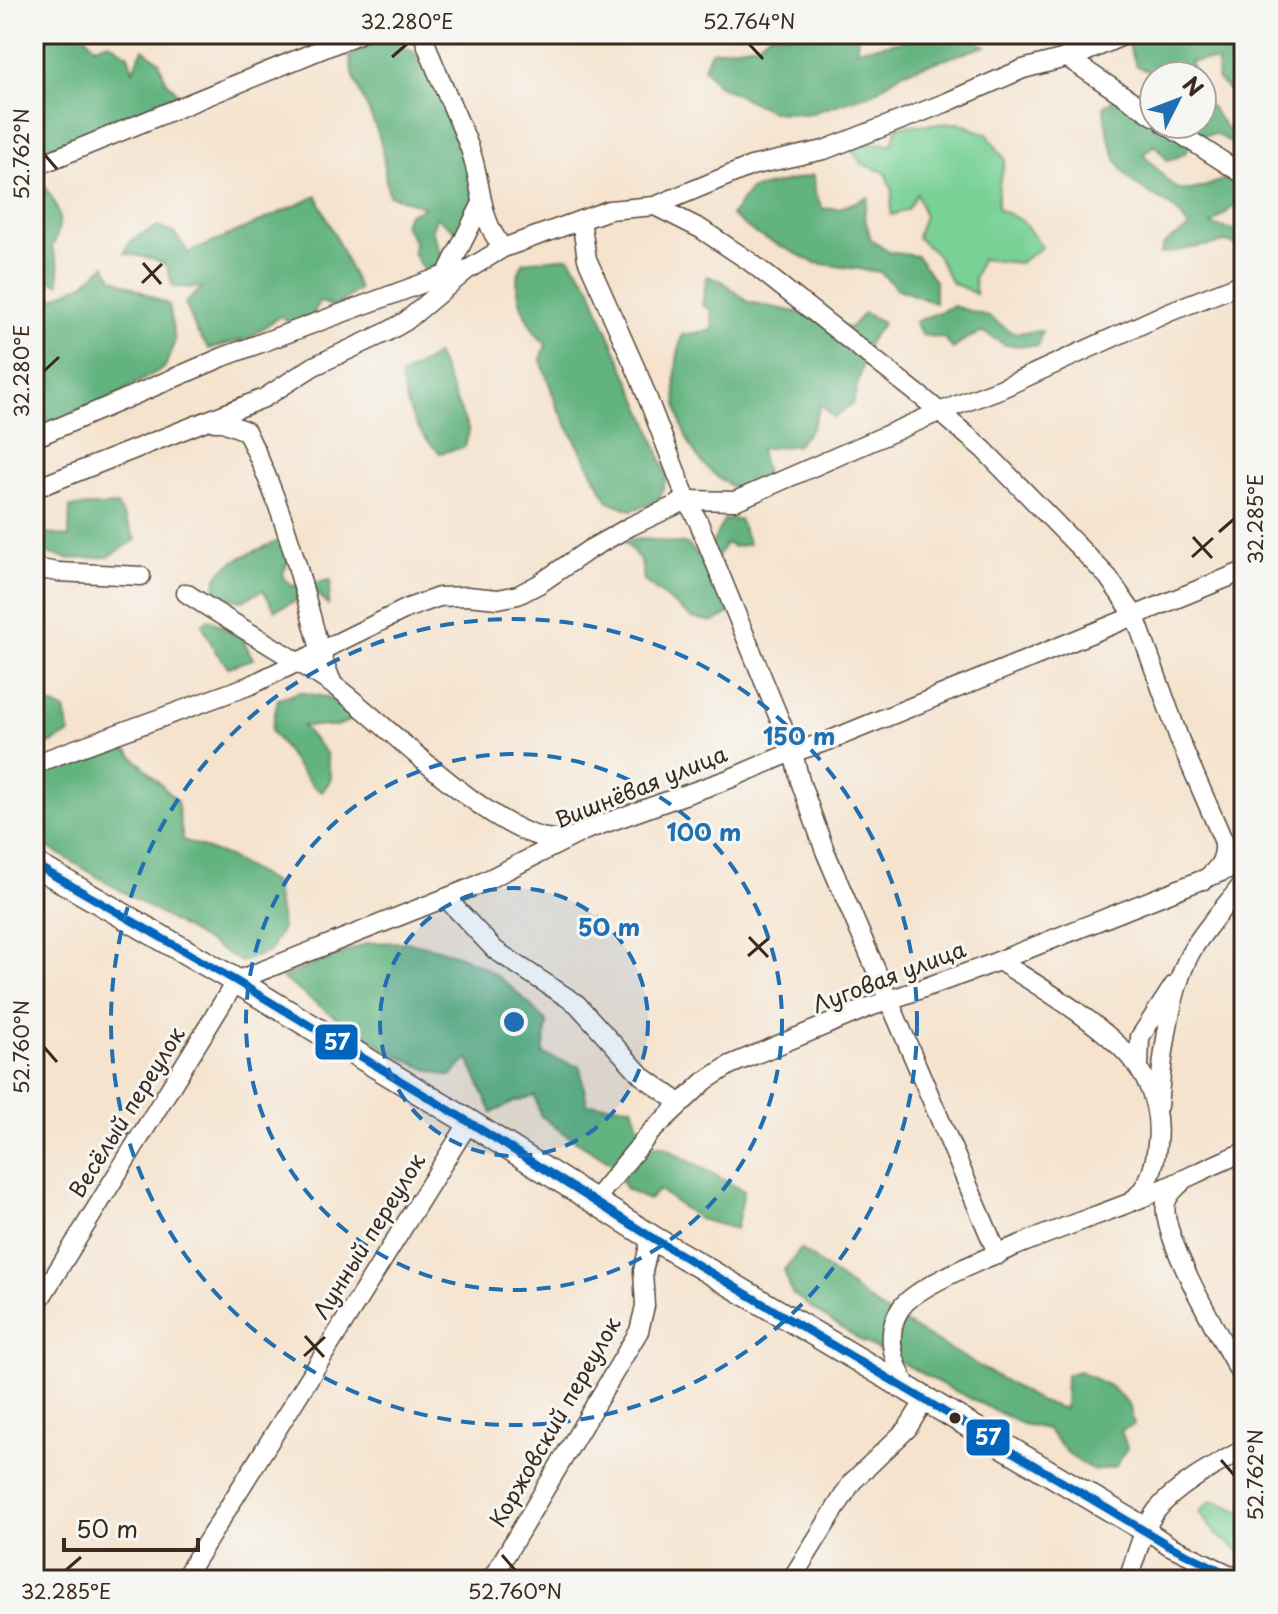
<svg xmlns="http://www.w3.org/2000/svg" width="1278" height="1614" font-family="'Playpen Sans',sans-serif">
  <rect width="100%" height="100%" fill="#f6f6f2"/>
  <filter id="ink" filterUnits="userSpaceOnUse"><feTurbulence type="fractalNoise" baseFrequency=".0125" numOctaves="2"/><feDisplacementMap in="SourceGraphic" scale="16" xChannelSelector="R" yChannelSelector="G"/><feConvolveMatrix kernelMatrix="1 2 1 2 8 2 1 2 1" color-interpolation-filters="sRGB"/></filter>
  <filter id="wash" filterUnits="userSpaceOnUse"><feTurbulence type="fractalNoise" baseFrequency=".006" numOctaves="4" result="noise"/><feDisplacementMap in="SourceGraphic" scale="32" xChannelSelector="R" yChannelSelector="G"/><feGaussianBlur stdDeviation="1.8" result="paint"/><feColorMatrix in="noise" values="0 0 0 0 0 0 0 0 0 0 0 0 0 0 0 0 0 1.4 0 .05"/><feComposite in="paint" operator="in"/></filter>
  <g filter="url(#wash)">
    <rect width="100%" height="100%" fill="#f5e3ce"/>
    <!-- green -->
    <g fill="#79d196" stroke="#5a7e5a" stroke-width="2">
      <path d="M959,123L987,134L1005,160L999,184L997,208L1022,221L1042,247L1019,263L981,259L974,279L976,294L951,282L937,255L917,237L924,215L917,194L907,210L891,215L892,191L885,172L862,164L850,148L862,143L892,144L898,126Z"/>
      <path d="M1212,1500L1244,1513V1554L1216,1534L1199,1512Z"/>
    </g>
    <!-- forest -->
    <g fill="#62b37f" stroke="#4e6e4e" stroke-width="2">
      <path d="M34,34H84L94,46L109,42L128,55L133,70L143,49L159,61L166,81L177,92L176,104L34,158Z"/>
      <path d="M769,34H858L857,49C903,45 941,23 986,46L904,72L873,93L809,114L773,112L717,85L704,68L711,51L757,44Z"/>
      <path d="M1151,34H1244V83L1229,90L1217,79L1218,62L1203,60L1190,62L1195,76H1157L1136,65L1127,40Z"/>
      <path d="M388,36L419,56L444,84L477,203L469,227L457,232L436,217L432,230L445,266L423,270L413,252L414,241L404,225L407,215L425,207L389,195C384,178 385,161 381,144C374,113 351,86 350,55Z"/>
      <path d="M1154,81V124H1202V100L1211,107L1226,128L1244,136V144L1240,148L1216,134L1197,136L1184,154L1168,161L1155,145L1143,154C1153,163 1164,180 1175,187C1192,198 1225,176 1244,173V198L1211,225L1244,232V248L1226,242L1160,254L1165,243L1189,228C1174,203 1164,203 1142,189C1115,173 1106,136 1104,106L1125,92L1149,90Z"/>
      <path d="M814,175L815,193L823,209L840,208L868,197L864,215L871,240L889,252L917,256L935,281V303L898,289L880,272L815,263L756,234L731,215L750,190Z"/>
      <path d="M41,181C59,208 66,217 52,248L59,267V284L41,277L34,267V183Z"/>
      <path d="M317,196L359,289L334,307L319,301L311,321L291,323L280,316L249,338L209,349L197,332L185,303L202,288L173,287L166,265L154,259L124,253L132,239L158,226L175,234L189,253Z"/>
      <path d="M569,257L590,286L603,321L648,422L667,477L658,502L631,510L608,501L557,406L541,360L546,344C530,332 517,301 517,281C517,275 521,268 523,262Z"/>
      <path d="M105,265L113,278L169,305L175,341L165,367L81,415L34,423V308L85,283Z"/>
      <path d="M707,276L722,281L748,302L801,313L822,322L850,328L864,313L883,323L868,343L853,403L834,418L821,404L812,428L797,445L760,449L766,475L740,491C678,461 666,397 682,335L713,330L711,310L702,305Z"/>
      <path d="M953,306L987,316L1013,333L1042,331L1038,346L1005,345L983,332L966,339L953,349L944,338L922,335L915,322Z"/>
      <path d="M437,355L469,431L465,447L440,453C413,429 408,410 400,376Z"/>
      <path d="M117,505L136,540L108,557L70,559L34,550V533L37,532L69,537L70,507Z"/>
      <path d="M739,519L749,544L734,547L726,543L714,562L731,612L714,622L692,618L644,581L641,561L625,542C646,535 665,544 687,544L704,561L724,520Z"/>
      <path d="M289,536L291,554L282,576L293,586L331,580L328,605L316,592L275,610L263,590L242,601L214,595C215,590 215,581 218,576C226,559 271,546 289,536Z"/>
      <path d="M209,619L242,638L253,659L228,667L215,651L202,624Z"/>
      <path d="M300,692L331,698L366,714L337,726H302L326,753L331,779L322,792C303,781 287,749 271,731L278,699Z"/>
      <path d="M34,697L64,710L70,734L34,751Z"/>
      <path d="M125,748L177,801L183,840L228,857L274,883L282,928L269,952L241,962L34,839V775Z"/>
      <path d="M405,942C470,952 504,974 547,1023L543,1054L580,1067L587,1104L632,1106L639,1128L638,1144L662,1146L744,1191L736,1229L699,1219L659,1190L648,1200L626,1189L610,1162L563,1133L540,1115L535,1096L514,1102L492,1113L468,1059L451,1076C401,1067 324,1010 282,978L368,943Z"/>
      <path d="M801,1249L879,1308L1041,1402L1065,1409L1066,1375L1079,1371L1110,1386L1129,1404L1134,1425L1121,1430L1127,1448L1116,1466L1094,1471L1069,1455L1047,1429L1022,1424L945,1386L862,1341L814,1310L792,1293L784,1270Z"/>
    </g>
  </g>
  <g filter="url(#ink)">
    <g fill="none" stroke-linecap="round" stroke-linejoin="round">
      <!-- minor casing -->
      <g stroke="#574638" stroke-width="21">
        <g id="minor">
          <path d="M423,34C435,74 456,110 470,149C483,185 478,217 503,248"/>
          <path d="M1066,57L1154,116"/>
          <path d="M1165,124L1244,175"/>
          <path d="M34,167L359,34"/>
          <path d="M655,206L701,229L749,261L928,402L983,449L1108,577L1135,616L1180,741L1224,842C1225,861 1218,869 1204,880"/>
          <path d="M581,220L587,259L639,376L687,500L698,521L793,752L800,781L825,851L998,1255"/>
          <path d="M442,283L482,203"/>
          <path d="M214,422H223L246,431C271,480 289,534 303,587C313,620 319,655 334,686"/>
          <path d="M34,438L223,357L448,274"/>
          <path d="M34,489L264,398L314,366L387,332L406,321L467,270L503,248L609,210L655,206L751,166L824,150L945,103L1023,69L1081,54L1127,34"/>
          <path d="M34,568L58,572L141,576"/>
          <path d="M186,593C235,625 287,654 336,687C382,719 511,855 565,837"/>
          <path d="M34,764L251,685L408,608L439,597L467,596L498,599L518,595L539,584L590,549L631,526L687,500L735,501L939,412L1000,389L1169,312L1244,283"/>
          <path d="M446,898L495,950L577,1004L642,1076L680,1103"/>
          <path d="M999,961C1038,985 1114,1031 1139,1069C1154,1091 1160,1118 1157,1144C1155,1166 1150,1184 1134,1199"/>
          <path d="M1139,1068L1140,1037L1174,985"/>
          <path d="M1158,1106C1162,1061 1170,985 1194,947C1208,925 1228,903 1244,882"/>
          <path d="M1181,1183C1175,1189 1168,1194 1166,1203C1159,1235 1226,1347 1244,1380"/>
          <path d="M594,1201L650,1133L705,1081L730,1065L867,1008L983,967L1244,863"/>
          <path d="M34,1309L236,981L473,887L586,830L729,779L785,755L828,741L1244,571"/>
          <path d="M908,1388C894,1364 883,1334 901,1308C924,1273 1097,1217 1144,1197C1178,1183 1210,1166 1244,1152"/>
          <path d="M1146,1530L1170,1546L1241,1580"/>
          <path d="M183,1580L469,1122"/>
          <path d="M491,1580L639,1331L645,1306L643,1271L651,1237"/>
          <path d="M791,1580L852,1482L907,1429L925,1400"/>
          <path d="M1128,1580C1136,1557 1142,1529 1157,1510C1176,1486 1217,1464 1244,1449"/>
        </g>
      </g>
      <!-- major casing -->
      <g stroke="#574638" stroke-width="27">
        <path id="major" d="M34,864L236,981L469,1122L651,1237L1146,1530"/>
      </g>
      <!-- minor -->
      <use href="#minor" stroke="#fff" stroke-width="18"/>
      <!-- major -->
      <use href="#major" stroke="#fff" stroke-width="24"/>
      <!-- bus-1 casing -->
      <g stroke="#f6f6f2" stroke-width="14">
        <path id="bus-1" d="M34,864L236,981L469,1122L651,1237L1170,1546L1241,1580"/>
      </g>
      <!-- bus-1 -->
      <use href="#bus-1" stroke="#0065bd" stroke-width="8"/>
    </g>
  </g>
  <!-- ticks -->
  <path fill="none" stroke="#3b2a1e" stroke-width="3" d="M749,44L763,59M392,57L407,44M44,154L57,169M143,263L161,284M142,283L162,264M44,371L59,357M1219,532L1234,519M1193,537L1212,558M1192,557L1213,538M749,937L768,957M748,956L769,938M44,1047L57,1062M305,1336L324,1357M304,1356L325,1337M1221,1460L1234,1475M502,1555L515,1570M66,1570L81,1557"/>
  <!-- distance rings -->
  <circle cx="514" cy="1022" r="134" fill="#1f6fb2" fill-opacity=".12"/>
  <g fill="none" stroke="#1f6fb2" stroke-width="4" stroke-dasharray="14 10">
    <circle cx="514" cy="1022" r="134"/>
    <circle cx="514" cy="1022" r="268"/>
    <circle cx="514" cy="1022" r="403"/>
  </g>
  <!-- markers -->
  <circle fill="#3b2a1e" stroke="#f6f6f2" stroke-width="3" cx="955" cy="1418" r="7"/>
  <g text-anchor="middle" stroke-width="6" stroke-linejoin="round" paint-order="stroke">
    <!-- street labels -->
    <g font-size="22" fill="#3b2a1e" stroke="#f6f6f2">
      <text transform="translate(641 787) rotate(-22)" y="8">Вишнёвая улица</text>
      <text transform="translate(889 977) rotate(-21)" y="8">Луговая улица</text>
      <text transform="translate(127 1112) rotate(-58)" y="8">Весёлый переулок</text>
      <text transform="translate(369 1236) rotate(-58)" y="8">Лунный переулок</text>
      <text transform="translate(555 1422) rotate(-60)" y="8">Коржовский переулок</text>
    </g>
  </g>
  <circle cx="514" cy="1022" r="12" fill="#1f6fb2" stroke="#f6f6f2" stroke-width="4"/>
  <g font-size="24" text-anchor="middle" font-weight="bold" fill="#1f6fb2" stroke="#f6f6f2" stroke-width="6" stroke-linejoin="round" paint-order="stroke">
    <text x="799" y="745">150 m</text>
    <text x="704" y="841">100 m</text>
    <text x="609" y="936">50 m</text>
  </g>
  <g stroke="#f6f6f2" stroke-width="3">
    <rect x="314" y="1023" width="45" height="38" rx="8" fill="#0065bd"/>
    <rect x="965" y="1418" width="46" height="39" rx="8" fill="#0065bd"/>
  </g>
  <g font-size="22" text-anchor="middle" font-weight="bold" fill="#fff">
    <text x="337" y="1050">57</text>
    <text x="988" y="1445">57</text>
  </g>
  <!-- margin -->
  <rect width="1278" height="1614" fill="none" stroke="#f6f6f2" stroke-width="88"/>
  <!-- north arrow -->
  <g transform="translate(1178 100) rotate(48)"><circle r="38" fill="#f6f6f2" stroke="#aba49d" stroke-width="2"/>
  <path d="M0-6L14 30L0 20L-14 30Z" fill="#1f6fb2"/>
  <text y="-12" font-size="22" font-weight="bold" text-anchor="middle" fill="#3b2a1e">N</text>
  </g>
  <!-- scale -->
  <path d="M64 1538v12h134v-12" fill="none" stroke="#3b2a1e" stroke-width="4"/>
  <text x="76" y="1538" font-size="24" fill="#3b2a1e" stroke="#f6f6f2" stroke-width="6" paint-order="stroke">50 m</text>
  <rect x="44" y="44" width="1190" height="1526" fill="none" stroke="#3b2a1e" stroke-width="3"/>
  <g font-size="20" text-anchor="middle" fill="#3b2a1e">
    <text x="407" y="29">32.280°E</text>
    <text x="749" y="29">52.764°N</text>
    <text transform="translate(22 154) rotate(-90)" y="7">52.762°N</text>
    <text transform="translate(22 371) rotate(-90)" y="7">32.280°E</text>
    <text transform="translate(1256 519) rotate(-90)" y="7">32.285°E</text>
    <text transform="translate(22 1047) rotate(-90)" y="7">52.760°N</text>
    <text transform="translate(1256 1475) rotate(-90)" y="7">52.762°N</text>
    <text x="66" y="1599">32.285°E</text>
    <text x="515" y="1599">52.760°N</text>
  </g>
</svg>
